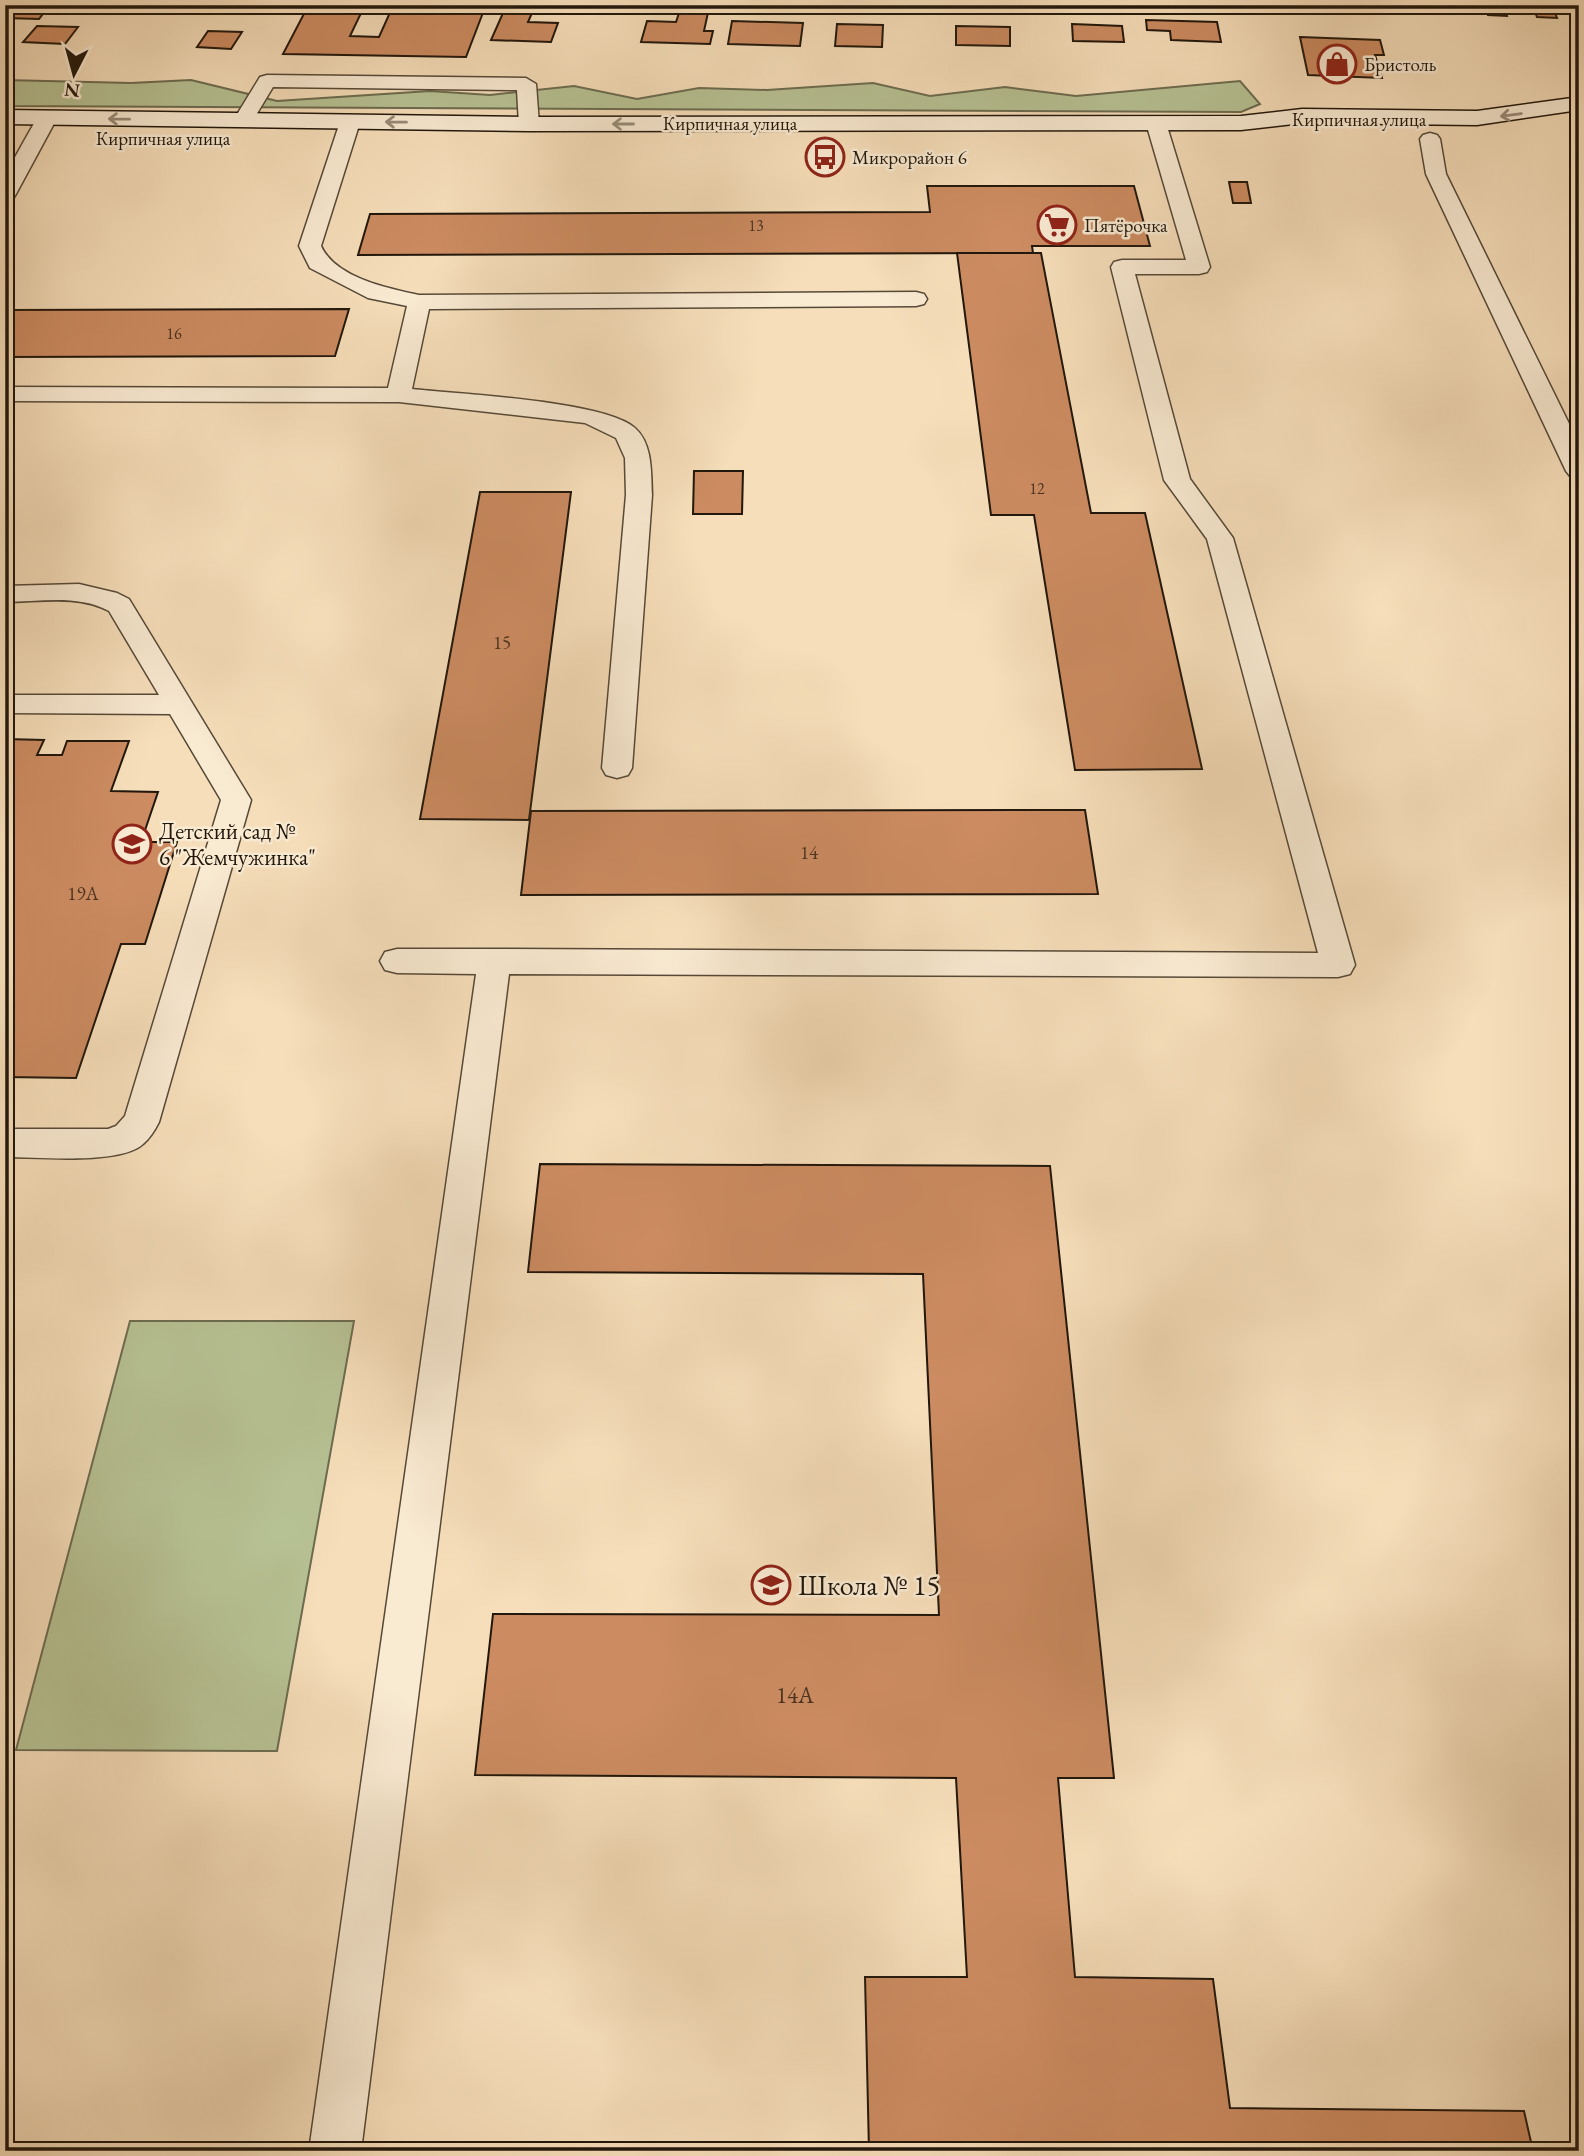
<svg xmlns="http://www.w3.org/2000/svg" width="1584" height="2156" viewBox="0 0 1584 2156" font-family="'EB Garamond',serif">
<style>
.green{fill:#b7c294;stroke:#6c6c50;stroke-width:2}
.building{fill:#cc8b61;stroke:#21170c;stroke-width:2}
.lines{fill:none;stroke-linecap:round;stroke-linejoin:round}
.lane-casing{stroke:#564938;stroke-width:3}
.secondary-casing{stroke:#21170c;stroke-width:3}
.lane{fill:#f9ead2;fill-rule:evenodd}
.secondary{fill:#f9ead2;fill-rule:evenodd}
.oneway{stroke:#988b79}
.labels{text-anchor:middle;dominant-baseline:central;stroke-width:5;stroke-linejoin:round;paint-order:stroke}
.far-number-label{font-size:16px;fill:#4c3421}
.far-poi-label{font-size:19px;fill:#21170c;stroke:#f9ead2;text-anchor:start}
.far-street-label{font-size:19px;fill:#21170c;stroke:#f9ead2}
.number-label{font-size:19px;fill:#4c3421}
.poi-label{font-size:23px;fill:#21170c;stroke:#f9ead2;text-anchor:start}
.near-number-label{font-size:23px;fill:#4c3421}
.near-poi-label{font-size:28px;fill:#21170c;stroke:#f9ead2;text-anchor:start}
</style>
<rect width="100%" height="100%" fill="#f6deba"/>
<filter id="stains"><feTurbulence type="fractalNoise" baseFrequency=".00286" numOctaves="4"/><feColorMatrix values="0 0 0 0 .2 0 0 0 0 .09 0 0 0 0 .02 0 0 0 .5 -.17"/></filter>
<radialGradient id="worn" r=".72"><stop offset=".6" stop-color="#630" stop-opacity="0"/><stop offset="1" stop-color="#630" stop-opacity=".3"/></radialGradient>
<g class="green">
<polygon points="5,80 131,83 191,80 277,101 430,91 490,95 574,86 637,99 699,88 767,90 873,83 930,96 1005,87 1076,96 1240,81 1260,104 1241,112 5,106"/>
<polygon points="130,1321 354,1321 277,1751 16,1750"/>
</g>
<g class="building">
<polygon points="111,5 160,5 154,13 106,12"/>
<polygon points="1450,5 1579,5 1579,14 1555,13 1557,18 1537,17 1535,12 1505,10 1507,16 1488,15 1488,10 1450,8"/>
<polygon points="681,7 709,8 704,31 713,31 710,44 641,42 647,21 676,22"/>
<polygon points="307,8 363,9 350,36 379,37 392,8 484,10 466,57 283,54"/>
<polygon points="11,9 46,10 39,19 5,18"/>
<polygon points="503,13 532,13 528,22 558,23 551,42 491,40"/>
<polygon points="1146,20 1217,22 1221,42 1171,40 1170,31 1147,30"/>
<polygon points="732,21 803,23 800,46 728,44"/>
<polygon points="837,24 883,25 882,47 835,46"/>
<polygon points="1072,24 1122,26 1124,42 1073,41"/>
<polygon points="37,26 78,27 65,44 23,42"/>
<polygon points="956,26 1010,27 1010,46 956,45"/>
<polygon points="208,31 242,32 231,49 197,47"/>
<polygon points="1300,37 1380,40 1384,55 1375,55 1382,78 1308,75"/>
<polygon points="1229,182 1247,182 1251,203 1233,203"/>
<polygon points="927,186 1134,186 1150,246 1032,246 1033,253 358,255 370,214 930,212"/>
<polygon points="957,253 1041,253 1091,513 1145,513 1202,769 1075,770 1034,515 991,515"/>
<polygon points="349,309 335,356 5,357 5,310"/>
<polygon points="694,471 743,471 742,514 693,514"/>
<polygon points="480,492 571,492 529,820 420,819"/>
<polygon points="5,739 44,740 37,755 62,755 67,741 129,741 111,791 158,792 141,842 177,842 145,944 121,944 76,1078 5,1077"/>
<polygon points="1085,810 1098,894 521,895 531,811"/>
<polygon points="540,1164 1050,1166 1114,1778 1058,1778 1075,1977 1213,1979 1230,2108 1524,2111 1533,2151 869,2151 865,1977 967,1977 956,1778 475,1775 493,1614 939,1615 923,1274 528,1272"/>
</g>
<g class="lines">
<defs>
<g id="lane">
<polygon points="267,75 526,78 536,84 539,124 536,128 522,128 519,124 517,90 273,87 250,125 236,125 233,121 260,77"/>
<polygon points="47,112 54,114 57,118 16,194 13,199 5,200 5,175 37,118 40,114"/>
<path d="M350,116L357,118L360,122L321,246C336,278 387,288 419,295L916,292L924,294L927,299L924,304L916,306L429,309L412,389C459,394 605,401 635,428C653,444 651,474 652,495L632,768L628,775L617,778L606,775L602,768L626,495L625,458L616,438L585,423L399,402L5,401V387L388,388L407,306L368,298L310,268L299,246L340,122L343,118Z"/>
<polygon points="1156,117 1163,119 1166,123 1210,267 1207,272 1199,274 1135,274 1190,479 1233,538 1355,965 1350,974 1338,977 509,974 361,2151 309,2151 476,974 397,973 385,970 380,961 385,952 397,949 494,949 1318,953 1207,539 1164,480 1111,267 1114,262 1122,260 1186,260 1146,123 1149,119"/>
<polygon points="1430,133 1437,135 1440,139 1446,174 1579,444 1579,479 1570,476 1566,471 1426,174 1420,139 1423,135"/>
<path d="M79,584L117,593L129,599L251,800L159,1122C155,1130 150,1138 143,1144C121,1165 37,1157 5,1157V1129H108L116,1126L125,1116L221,800L170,714L5,713V695H159L109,611C77,594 40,602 5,602V586Z"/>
</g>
<polygon id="secondary" points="1579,97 1579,110 1477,125 1302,123 1241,130 529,131 5,124 5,110 529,117 1241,116 1302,109 1477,111"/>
</defs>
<use href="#lane" class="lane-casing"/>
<use href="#secondary" class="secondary-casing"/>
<use href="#lane" class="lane"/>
<use href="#secondary" class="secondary"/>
</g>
<defs><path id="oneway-shaft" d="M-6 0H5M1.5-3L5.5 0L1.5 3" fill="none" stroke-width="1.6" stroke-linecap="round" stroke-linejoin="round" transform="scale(1.75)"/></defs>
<g class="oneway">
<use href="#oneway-shaft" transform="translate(1511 115) rotate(172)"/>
<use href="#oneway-shaft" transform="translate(119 119) rotate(-179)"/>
<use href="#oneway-shaft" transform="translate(396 122) rotate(-179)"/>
<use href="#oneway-shaft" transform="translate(623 124) rotate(180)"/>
</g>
<defs>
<symbol id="shop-ring" viewBox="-11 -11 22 22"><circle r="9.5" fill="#f9ead2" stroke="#8f2418" stroke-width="1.5"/><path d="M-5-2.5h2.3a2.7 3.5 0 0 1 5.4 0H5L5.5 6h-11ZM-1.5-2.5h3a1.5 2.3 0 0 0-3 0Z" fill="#8f2418"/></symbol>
<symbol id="bus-ring" viewBox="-11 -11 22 22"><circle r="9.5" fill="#f9ead2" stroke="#8f2418" stroke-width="1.5"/><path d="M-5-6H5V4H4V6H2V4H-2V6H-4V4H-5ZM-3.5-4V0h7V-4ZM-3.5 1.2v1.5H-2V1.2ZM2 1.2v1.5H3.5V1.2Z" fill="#8f2418"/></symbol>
<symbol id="supermarket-ring" viewBox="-11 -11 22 22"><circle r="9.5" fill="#f9ead2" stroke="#8f2418" stroke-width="1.5"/><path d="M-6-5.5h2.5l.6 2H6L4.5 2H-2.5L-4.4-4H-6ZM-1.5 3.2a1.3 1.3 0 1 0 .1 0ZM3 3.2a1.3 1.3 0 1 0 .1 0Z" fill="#8f2418"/></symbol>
<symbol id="school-ring" viewBox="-11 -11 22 22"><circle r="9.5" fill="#f9ead2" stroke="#8f2418" stroke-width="1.5"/><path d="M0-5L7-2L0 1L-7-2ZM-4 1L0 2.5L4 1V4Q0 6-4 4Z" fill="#8f2418"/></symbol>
</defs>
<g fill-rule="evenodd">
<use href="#shop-ring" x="1315" y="42" width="44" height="44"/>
<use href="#bus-ring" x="803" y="135" width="44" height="44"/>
<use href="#supermarket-ring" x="1035" y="203" width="44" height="44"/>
<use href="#school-ring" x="110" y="822" width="44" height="44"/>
<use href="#school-ring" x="749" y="1563" width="44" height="44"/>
</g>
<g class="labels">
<g class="far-number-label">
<text x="756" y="225">13</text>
<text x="174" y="333">16</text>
<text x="1037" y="488">12</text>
</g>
<g class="far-poi-label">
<text x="1364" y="64">Бристоль</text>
<text x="852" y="157">Микрорайон 6</text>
<text x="1084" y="225">Пятёрочка</text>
</g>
<g class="far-street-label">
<text x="1359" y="119">Кирпичная улица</text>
<text x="730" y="123">Кирпичная улица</text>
<text x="163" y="138">Кирпичная улица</text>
</g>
<g class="number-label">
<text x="502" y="642">15</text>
<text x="809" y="852">14</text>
<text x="83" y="893">19А</text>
</g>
<g class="poi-label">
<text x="159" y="831">Детский сад №<tspan x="159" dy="26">6 "Жемчужинка"</tspan></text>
</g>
<g class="near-number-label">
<text x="795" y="1695">14А</text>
</g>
<g class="near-poi-label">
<text x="798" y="1585">Школа № 15</text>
</g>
</g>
<rect width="1584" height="2156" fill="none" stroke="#f6deba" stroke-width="28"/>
<rect x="7" y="7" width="1570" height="2142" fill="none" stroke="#21170c" stroke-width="3.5"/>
<rect x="14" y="14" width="1556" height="2128" fill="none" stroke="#21170c" stroke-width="2"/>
<g transform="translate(74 74) rotate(186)" stroke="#f9ead2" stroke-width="5" paint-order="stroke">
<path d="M0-5L12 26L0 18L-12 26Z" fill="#21170c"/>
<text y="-10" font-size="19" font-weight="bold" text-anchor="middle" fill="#21170c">N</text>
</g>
<rect width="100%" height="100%" filter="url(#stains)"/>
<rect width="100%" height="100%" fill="url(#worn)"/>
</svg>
